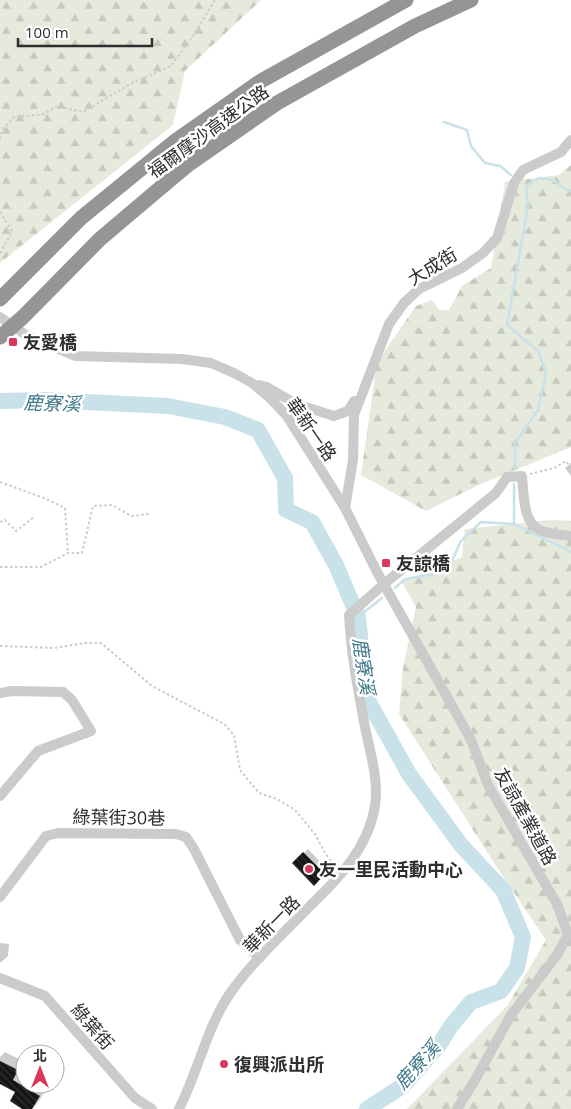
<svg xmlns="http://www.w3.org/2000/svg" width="571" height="1109" viewBox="0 0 571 1109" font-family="'Open Sans','Noto Sans TC',sans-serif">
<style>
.forest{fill:url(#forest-firs)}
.shadow{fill:#0003}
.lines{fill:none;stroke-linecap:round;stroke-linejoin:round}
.stream{stroke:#c9e1e9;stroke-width:2.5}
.river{stroke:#c9e1e9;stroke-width:16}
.building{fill:url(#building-back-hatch)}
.path{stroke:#cbcbcb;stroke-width:2;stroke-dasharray:2.5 2.5;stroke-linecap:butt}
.minor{stroke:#cbcbcb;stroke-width:10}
.highway{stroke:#959595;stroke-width:15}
.highway-bridge{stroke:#959595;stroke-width:15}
.poi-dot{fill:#dc385a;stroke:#fff;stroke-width:2}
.labels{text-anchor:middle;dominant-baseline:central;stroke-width:5;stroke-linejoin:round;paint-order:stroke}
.street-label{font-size:18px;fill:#2e2e2e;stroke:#fff}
.poi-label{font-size:18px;font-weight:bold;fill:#2e2e2e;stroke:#fff;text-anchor:start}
.water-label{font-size:19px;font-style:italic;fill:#40788b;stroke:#fff}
</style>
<defs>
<pattern id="forest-firs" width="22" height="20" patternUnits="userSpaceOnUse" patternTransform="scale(1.25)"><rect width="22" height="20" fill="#e6eadc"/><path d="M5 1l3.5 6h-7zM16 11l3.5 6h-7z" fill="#c6c9bd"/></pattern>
<pattern id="building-back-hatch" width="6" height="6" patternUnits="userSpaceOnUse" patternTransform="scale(1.25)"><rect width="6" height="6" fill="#151515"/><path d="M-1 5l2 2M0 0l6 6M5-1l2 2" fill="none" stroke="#2f2f2f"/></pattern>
</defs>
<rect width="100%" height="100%" fill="#fff"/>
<g class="forest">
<polygon points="0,0 261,0 185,71 173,125 0,263"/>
<polygon points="571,165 571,447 481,484 426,511 361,475 377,362 416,306 432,300 439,310 449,310 462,286 491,268 505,182 559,175"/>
<polygon points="552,520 571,521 571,1109 407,1109 507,1006 546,940 498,869 399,714 403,668 416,607 402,582 462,557 465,529"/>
</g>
<g class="shadow">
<polygon points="571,463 571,476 565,468"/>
<polygon points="308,849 328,870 314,884 294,863"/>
<polygon points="0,943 9,944 8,956 0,963"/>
<polygon points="5,1052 25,1062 20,1071 25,1074 25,1084 41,1084 47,1088 37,1104 32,1109 25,1109 17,1092 0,1083 0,1057"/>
</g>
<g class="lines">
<g class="stream">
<polyline points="444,122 467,130 471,146 485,163 500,166 511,175"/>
<polyline points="515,469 515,443 538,410 546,374 539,352 507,325 528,206 526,186 539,178 553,180 568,191 571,191"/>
<polyline points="514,524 571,552"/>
<polyline points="395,588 405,579 447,572 461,541 481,522 514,524 514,484"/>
<polyline points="358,617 382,598"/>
</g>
<polyline class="river" points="0,401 45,400 168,406 225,417 258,430 285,478 286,510 312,522 336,565 358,617 366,697 409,774 461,845 503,890 523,937 517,968 501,991 471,1002 451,1026 439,1045 404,1085 367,1109"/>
</g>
<g class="building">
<polygon points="303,852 325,874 314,886 292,863"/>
<polygon points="0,1061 18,1070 13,1080 40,1096 32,1109 22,1109 10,1101 15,1092 0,1084"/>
</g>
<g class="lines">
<g class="path">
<polyline points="0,139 2,130 14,117 44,114 57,106 83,112 132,83 171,66 195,33 215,0"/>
<polyline points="0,212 12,231 0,254"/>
<polyline points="530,474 554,468 566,461 571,468"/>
<polyline points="0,482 44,498 65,508 68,553"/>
<polyline points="0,522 5,520 16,531 34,517"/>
<polyline points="0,567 41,567 68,553 82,553 93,506 112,505 131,516 149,514"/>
<polyline points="0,646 54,648 85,643 101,643 152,686 224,724 234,735 240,770 259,793 277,799 295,810 315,834 324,851 335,867"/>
</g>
<g class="minor">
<polyline points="0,317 26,335 75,356 182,359 211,363 234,373 252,383 270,398 287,416 345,508 377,572 460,720 472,742 488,785 558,906 568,935 557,955 511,1015 475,1080 457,1109"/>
<polyline points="259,385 267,387 296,404 334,416 348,411 354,401"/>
<polyline points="345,508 353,460 354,415 389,324 404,303 419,289 462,268 483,253 497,238 514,183 523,170 561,152 571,140"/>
<polyline points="0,693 12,691 63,692 72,700 91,731 38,751 0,796"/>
<polyline points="0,897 46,836 58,833 176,834 186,837 194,849 240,940 260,958"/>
<polyline points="0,978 45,996 135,1098 152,1109"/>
<path d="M179,1109C198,1072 207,1026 231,992C253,961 282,935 308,908C338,879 368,849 375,806C379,780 370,752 365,727C358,690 351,653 349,615L384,584L496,493L507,477L522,476C524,492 522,522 540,530C548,534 561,535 571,536"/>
</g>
<g class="highway">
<polyline points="165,184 189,164 277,103 415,26 471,0"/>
<polyline points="0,299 81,218 174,142 261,81 406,0"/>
</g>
<polyline class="highway-bridge" points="0,337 23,317 100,239 165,184"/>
</g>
<g class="poi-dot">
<rect x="8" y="337" width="10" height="10" rx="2.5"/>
<rect x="381" y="558" width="10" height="10" rx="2.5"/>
<circle cx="309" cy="869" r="5"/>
<circle cx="224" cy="1064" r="5"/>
</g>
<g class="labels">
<g class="street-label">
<text transform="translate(208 131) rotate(-36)">福爾摩沙高速公路</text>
<text transform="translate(432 266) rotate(-31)">大成街</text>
<text transform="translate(312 429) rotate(55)">華新一路</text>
<text transform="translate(526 816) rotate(61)">友諒產業道路</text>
<text transform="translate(119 817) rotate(1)">綠葉街30巷</text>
<text transform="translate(271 924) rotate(-46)">華新一路</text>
<text transform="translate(93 1026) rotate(49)">綠葉街</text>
</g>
<g class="poi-label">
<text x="23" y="342">友愛橋</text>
<text x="396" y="563">友諒橋</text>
<text x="319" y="869">友一里民活動中心</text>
<text x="234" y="1064">復興派出所</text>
</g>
<g class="water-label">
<text transform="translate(52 403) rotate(2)">鹿寮溪</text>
<text transform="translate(364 666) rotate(82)">鹿寮溪</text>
<text transform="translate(417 1065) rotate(-48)">鹿寮溪</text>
</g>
</g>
<g transform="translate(40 1069)"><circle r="24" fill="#ffffff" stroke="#ababab"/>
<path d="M0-4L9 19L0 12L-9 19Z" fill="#dc385a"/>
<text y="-8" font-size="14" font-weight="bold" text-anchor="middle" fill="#2e2e2e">北</text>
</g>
<path d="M18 38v8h134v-8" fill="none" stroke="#2e2e2e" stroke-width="2.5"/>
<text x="25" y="38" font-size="15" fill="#2e2e2e" stroke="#ffffff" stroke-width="4" paint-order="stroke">100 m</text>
</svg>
